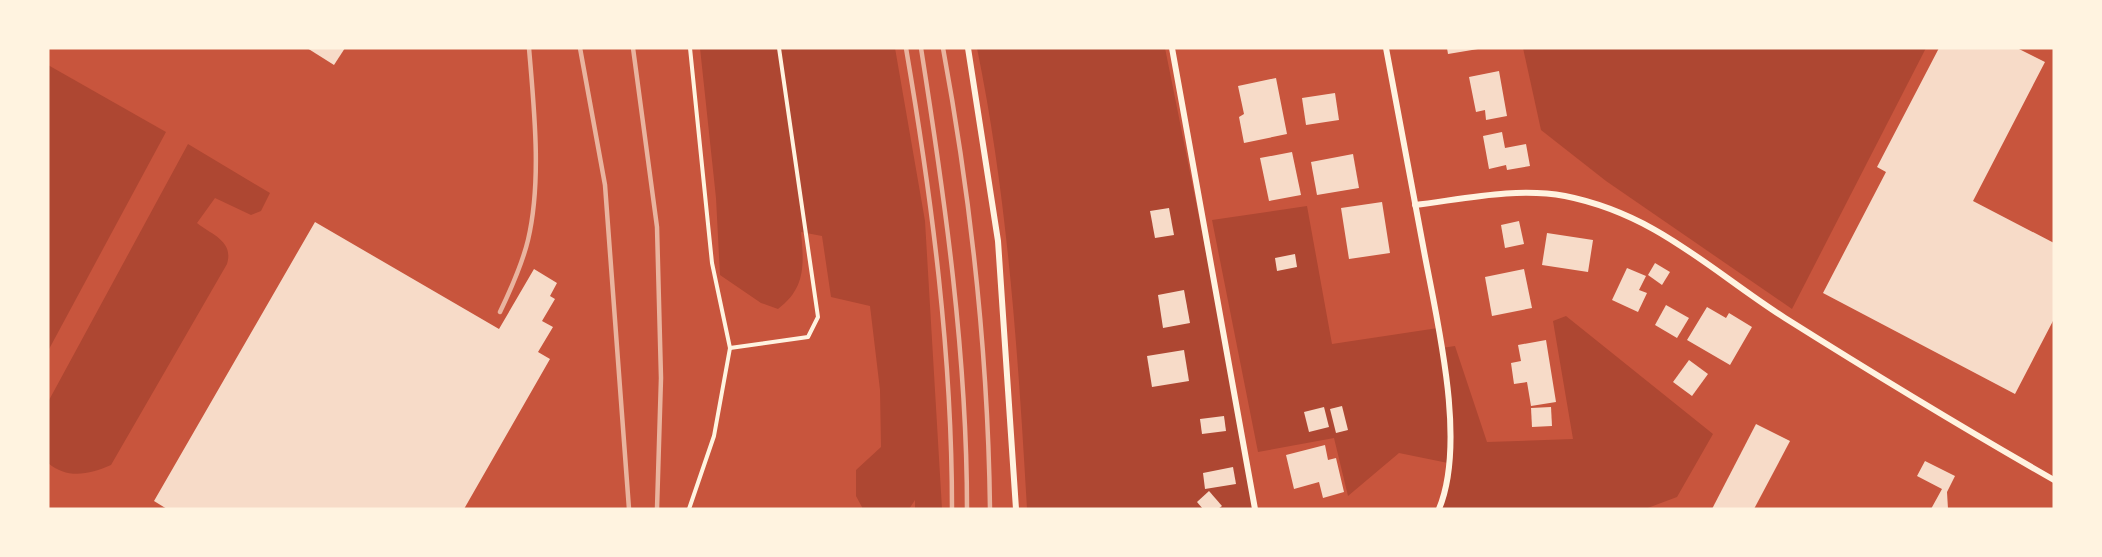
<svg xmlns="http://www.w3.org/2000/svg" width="2102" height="557" viewBox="0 0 2102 557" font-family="'Playfair Display',serif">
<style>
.green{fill:#ae4732}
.building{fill:#f7dbc8}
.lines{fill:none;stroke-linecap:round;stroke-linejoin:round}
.path{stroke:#fff3e0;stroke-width:4}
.minor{stroke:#fff3e0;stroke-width:6}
.rail{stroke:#e9b49f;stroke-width:4.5}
</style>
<rect width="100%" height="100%" fill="#c8553d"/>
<g class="green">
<path d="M700,48H895L925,221L942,509H915V500L909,509H863L856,496V470L881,447L880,390L870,306L831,297L822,236L801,232C804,264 806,288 778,309L761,303L720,275L716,198Z"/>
<path d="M977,48H1165L1250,471L1255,509H1027C1018,354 1008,200 977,48Z"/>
<polygon points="1523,48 1926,48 1792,309 1606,181 1541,130"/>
<polygon points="48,65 166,132 48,351"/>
<path d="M188,144L270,193L261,211L251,215L215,198L197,223C212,235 234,241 227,264L111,465C90,474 68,480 48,463V402Z"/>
<polygon points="1307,206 1332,344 1438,328 1442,348 1455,346 1487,442 1573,439 1553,321 1566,316 1713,434 1677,497 1645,509 1439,509 1448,463 1399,453 1348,496 1334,438 1258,452 1212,220"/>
</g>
<g class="building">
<polygon points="307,48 345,48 334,65"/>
<polygon points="1447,48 1478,48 1478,49 1448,54"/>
<polygon points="1939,48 2017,48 2045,62 1973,201 2054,243 2054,319 2015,394 1823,293 1886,172 1877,167"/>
<polygon points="1499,71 1507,116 1486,120 1485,110 1476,112 1469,77"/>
<polygon points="1276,78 1287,134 1244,143 1239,117 1244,114 1238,86"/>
<polygon points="1335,93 1339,120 1306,125 1302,98"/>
<polygon points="1502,132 1505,148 1526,144 1530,166 1507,170 1506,165 1489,169 1483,136"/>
<polygon points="1292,152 1301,195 1269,201 1260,158"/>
<polygon points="1353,154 1359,188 1317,195 1311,162"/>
<polygon points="1382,202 1390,253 1349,259 1341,208"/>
<polygon points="1169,208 1174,235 1155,238 1150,211"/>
<polygon points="1519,221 1524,244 1505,248 1501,225"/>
<polygon points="315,222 499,329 534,269 557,283 550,296 555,299 542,321 553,327 538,352 550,359 464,509 167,509 154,501"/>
<polygon points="1547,233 1593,240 1588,272 1542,265"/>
<polygon points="1295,254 1297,267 1277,271 1275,258"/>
<polygon points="1655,263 1670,272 1662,285 1648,275"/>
<polygon points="1627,268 1646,276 1639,290 1647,293 1638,312 1612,300"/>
<polygon points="1524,269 1532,308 1492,316 1485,277"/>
<polygon points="1184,290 1190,323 1163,328 1158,295"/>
<polygon points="1666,305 1689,318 1677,338 1655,325"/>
<polygon points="1707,307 1726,318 1729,313 1752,327 1730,365 1687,340"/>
<polygon points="1546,340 1556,402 1531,406 1527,382 1514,384 1511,363 1521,361 1518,345"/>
<polygon points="1184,350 1189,381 1152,387 1147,356"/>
<polygon points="1689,360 1708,374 1692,396 1673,382"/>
<polygon points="1342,406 1348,430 1336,433 1330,409"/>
<polygon points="1324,407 1329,427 1309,432 1304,412"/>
<polygon points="1551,407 1552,426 1532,427 1531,408"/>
<polygon points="1224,416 1226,431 1202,434 1200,419"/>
<polygon points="1756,424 1790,441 1754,509 1712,509"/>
<polygon points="1325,445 1328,460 1336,458 1344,492 1323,498 1319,482 1294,489 1286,455"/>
<polygon points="1925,461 1955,476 1947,492 1948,509 1931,509 1942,489 1917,476"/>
<polygon points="1233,467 1236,484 1205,489 1203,473"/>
<polygon points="1209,491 1222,506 1218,509 1203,509 1197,502"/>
</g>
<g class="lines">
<g class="path">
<polyline points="730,348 808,337 818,317 779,48"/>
<polyline points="689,509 714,436 730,348 712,263 690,48"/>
</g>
<g class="minor">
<polyline points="968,48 998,241 1016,509"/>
<polyline points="1172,48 1255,509"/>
<path d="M1386,48C1399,116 1411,183 1424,251C1437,321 1467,442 1439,509"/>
<path d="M1415,205C1464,199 1516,187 1565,196C1656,214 1710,270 1785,318C1874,374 1963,428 2054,480"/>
</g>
<g class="rail">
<polyline points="580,48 605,185 629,509"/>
<polyline points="633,48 657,227 661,378 657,509"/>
<path d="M906,48C932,200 952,354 952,509"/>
<path d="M921,48C945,200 967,355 967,509"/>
<path d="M943,48C971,200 988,355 990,509"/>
<path d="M500,312C511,289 522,265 528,240C542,181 534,108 529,48"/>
</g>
</g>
<rect width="2102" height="557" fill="none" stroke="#fff3e0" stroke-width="99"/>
</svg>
